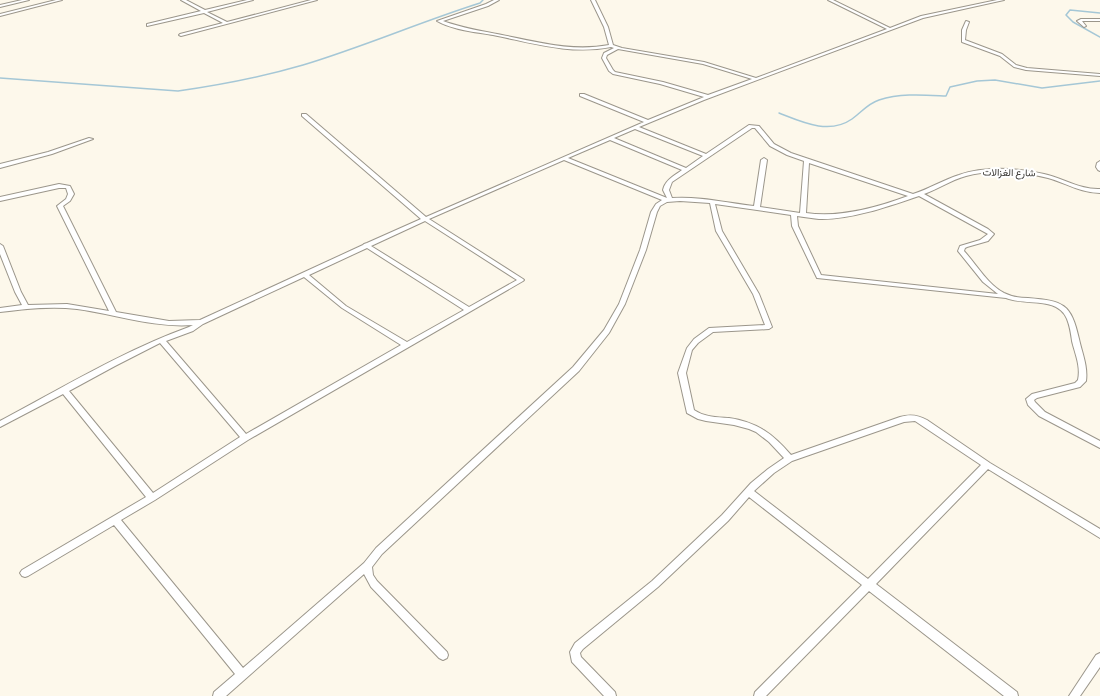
<svg xmlns="http://www.w3.org/2000/svg" width="1100" height="696" viewBox="0 0 1100 696" font-family="'Source Sans 3',Vazirmatn,sans-serif">
<style>
.lines{fill:none;stroke-linecap:round;stroke-linejoin:round}
.stream{stroke:#a5c7d6;stroke-width:1.5}
.minor-casing{stroke:#9b968b;stroke-width:2}
.minor{fill:#fff;fill-rule:evenodd}
.labels{text-anchor:middle;dominant-baseline:central;stroke-width:4;stroke-linejoin:round;paint-order:stroke}
.far-street-label{font-size:10px;fill:#35332f;stroke:#fff}
</style>
<rect width="100%" height="100%" fill="#fdf8eb"/>
<g class="lines">
<g class="stream">
<polyline points="1100,13 1070,10 1066,15 1073,22 1100,37"/>
<path d="M0,78L178,91C220,85 262,77 303,65C363,47 420,22 480,3L483,0"/>
<path d="M779,113C802,122 829,135 852,119C862,112 867,104 879,100C901,93 924,95 946,96L950,87L977,81L995,80L1042,88L1100,81"/>
</g>
<defs>
<g id="minor">
<polygon points="22,0 29,0 0,7 0,5"/>
<polygon points="56,0 62,0 0,16 0,14"/>
<polygon points="181,0 186,0 205,10 247,0 253,0 207,12 227,22 311,0 317,0 181,36 179,35 180,34 223,23 204,13 147,26 147,24 201,11"/>
<path d="M494,0H499L488,6L443,21C462,28 482,31 502,35C538,42 572,52 609,45L604,27L591,0H595L608,27L613,45L622,48L704,62L756,78L887,29L828,0H833L890,28L921,16L997,0H1004L923,18L704,100L639,127L706,154L749,125L759,126L774,144L791,153L913,194C929,189 943,180 959,175C985,166 1017,168 1044,174C1063,178 1080,190 1100,189V193C1081,193 1066,183 1048,178C1024,172 989,169 966,176C951,180 938,189 924,194L988,229L994,234L988,241L967,247L965,248L964,251C977,265 987,284 1004,293C1012,297 1020,298 1028,298C1063,301 1071,303 1079,339C1082,353 1088,366 1086,381L1080,387L1037,398L1034,400L1035,402L1045,412L1100,441V448L1039,416L1028,405L1026,399L1032,394L1075,383L1078,380C1081,366 1075,354 1072,341C1071,334 1070,326 1067,319C1058,296 1025,306 1006,298L817,278L792,226L791,215L715,204L722,231L759,294L772,327L769,329L713,332L698,343L692,350L686,373L694,410C704,417 716,417 729,418C757,422 773,434 791,455L900,417C910,414 918,415 927,420L990,463L1100,529V538L988,469L876,584L1017,692L1018,696H1004L869,591L766,696H754L755,692L862,585L749,497L728,521L658,587L583,649L580,653L581,657L615,692L616,696H604L572,662L570,652L575,643L652,581L722,515L751,483L768,469L784,458L769,442L756,432L749,429L734,425L706,421L698,419L687,413L678,373L687,348L694,339L709,328L765,325L753,294L716,231L710,203L680,201L667,202L660,206L657,212L646,250L625,304L609,333L579,371L382,554L372,567L373,575L377,581L447,652L448,655L447,658L443,660L439,658L371,587L364,574L226,696H213L214,692L235,674L114,525L28,576L25,577L22,576L20,573L22,570L146,497L63,394L0,427V421C62,388 123,351 189,327L193,325C153,328 115,314 77,309C51,306 25,309 0,312V308L22,305L15,292L0,254V244L3,246L21,292L28,305L67,304L109,311L57,206L66,199L68,194L66,188H59L0,201V197L59,184L70,186L74,194L70,201L63,206L116,312L169,321L200,320L363,245L364,244L367,243L421,219L302,116V114H306L426,217L644,122L580,96V94H584L648,120L704,97L660,84L613,74L609,71L602,58L604,53L614,48L611,47C570,55 533,43 493,35C476,32 452,30 437,21L486,4ZM618,49L703,64L752,79L708,95L663,82L615,72L613,70L606,58L607,55ZM752,128H755L770,146L787,155L804,161L800,213L760,207L767,160L764,158L761,160L754,206C728,203 699,196 672,198L669,190L672,182ZM635,129L703,156L686,168L614,138ZM610,140L682,170C674,176 665,180 663,190L667,198L568,158ZM564,160L662,200L656,204L651,212L640,250L619,304L604,330L573,367L376,548L364,563L243,668L121,520L155,500L248,440L523,281L524,280L523,279L429,219ZM809,163L908,196C876,208 840,218 806,213ZM919,196L988,234L980,240L960,246L958,251L983,282L998,294L821,275L798,226L797,216C804,217 811,218 819,219C850,220 890,206 919,196ZM425,221L517,280L469,307L371,246ZM367,248L464,310L407,342L346,306L309,275ZM304,277L342,308L401,345L246,434L166,341L193,331L203,324ZM160,343L240,437L153,493L69,391L115,366ZM915,421L981,465L868,579L754,491L774,473L792,461L904,422Z"/>
<polygon points="1081,19 1100,19 1100,21 1082,21 1086,26 1084,27 1077,21"/>
<polygon points="966,21 969,22 966,30 965,40 1002,54 1016,65 1027,68 1100,74 1100,76 1026,70 1014,67 1000,56 962,42 962,30"/>
<polygon points="89,138 93,139 52,154 0,168 0,164 48,152"/>
<polygon points="1100,161 1100,171 1098,170 1096,167 1097,163"/>
<polygon points="1100,653 1100,667 1080,696 1069,696 1096,655"/>
</g>
</defs>
<use href="#minor" class="minor-casing"/>
<use href="#minor" class="minor"/>
</g>
<g class="labels">
<g class="far-street-label">
<text transform="translate(1009 173) rotate(1)">شارع الغزالات</text>
</g>
</g>
</svg>
